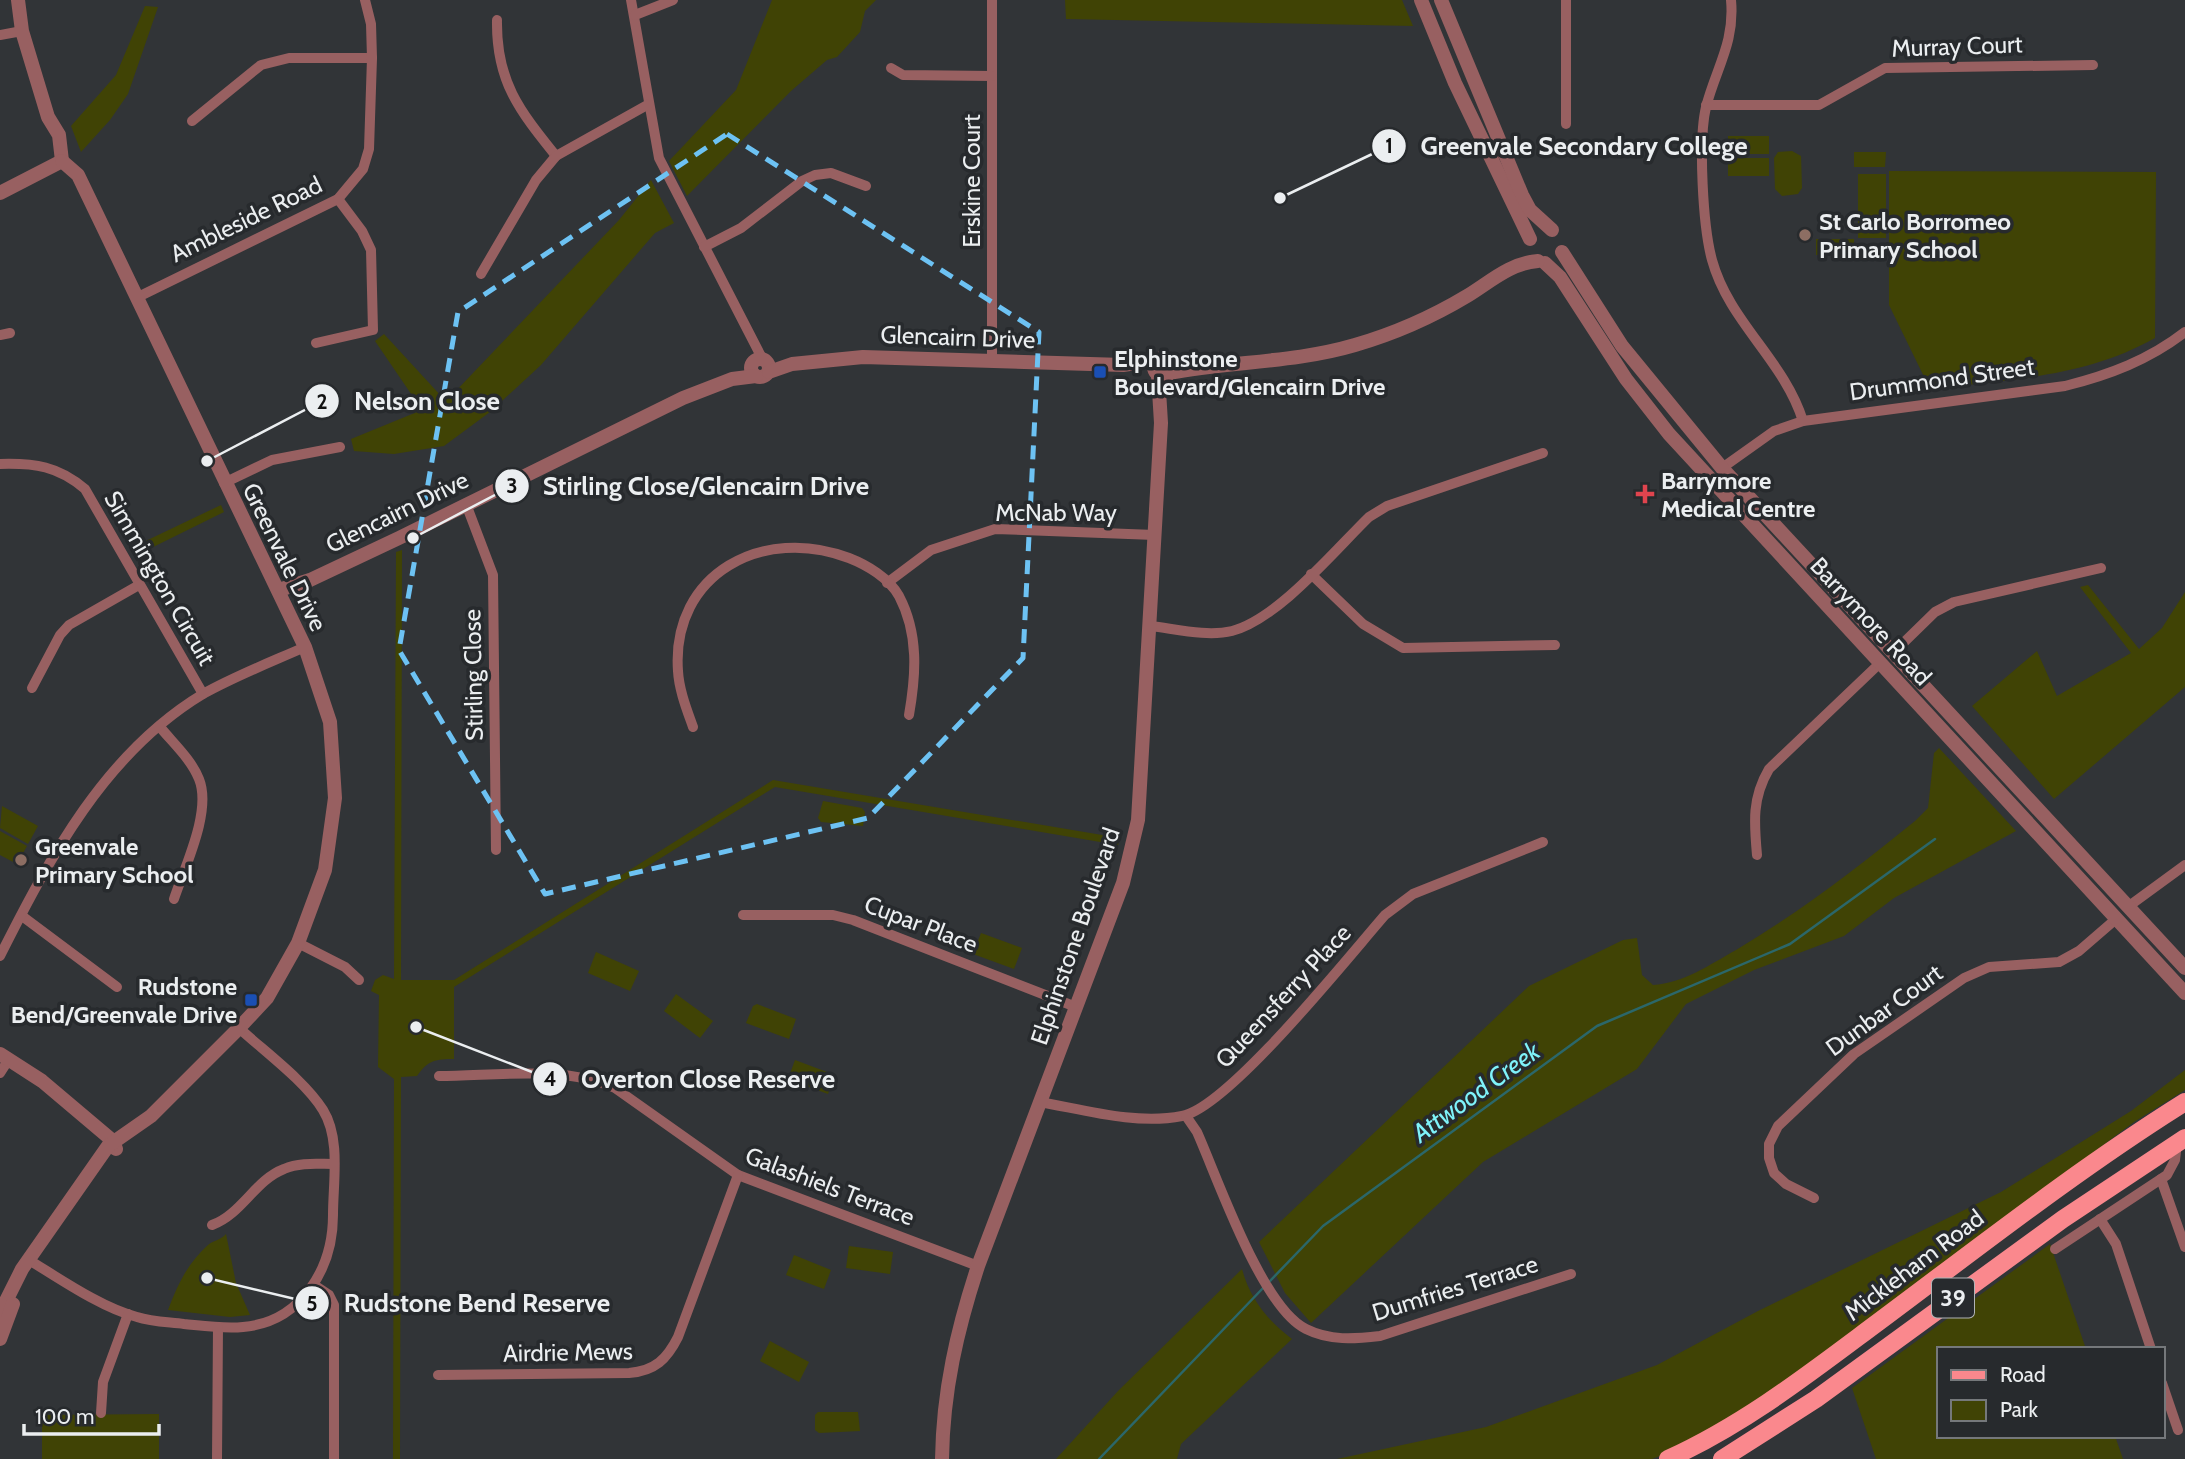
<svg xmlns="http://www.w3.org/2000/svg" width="2185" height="1459" viewBox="0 0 2185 1459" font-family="Cabin,sans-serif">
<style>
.green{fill:#404305}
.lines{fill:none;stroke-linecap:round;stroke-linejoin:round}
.stream{stroke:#2b676a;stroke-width:2.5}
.minor{stroke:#986061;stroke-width:10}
.tertiary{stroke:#986061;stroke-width:14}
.primary{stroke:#fa888d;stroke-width:18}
.marked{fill:none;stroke:#6dc2f3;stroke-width:5;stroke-dasharray:14 9;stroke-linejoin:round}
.education-dot{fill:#8d6e63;stroke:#272a2d;stroke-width:2.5}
.transit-dot{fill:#1a4fb4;stroke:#272a2d;stroke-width:2.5}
.health-dot{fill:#e0444e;stroke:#272a2d;stroke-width:2.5}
.labels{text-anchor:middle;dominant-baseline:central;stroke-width:7;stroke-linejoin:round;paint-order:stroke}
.shield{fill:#272a2d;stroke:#b0b3b6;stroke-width:2}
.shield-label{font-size:23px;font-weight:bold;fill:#ebeef0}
.street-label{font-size:24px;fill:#ebeef0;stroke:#272a2d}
.poi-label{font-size:24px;font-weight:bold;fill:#ebeef0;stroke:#272a2d;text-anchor:start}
.water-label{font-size:26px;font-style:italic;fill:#7ff3fa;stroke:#272a2d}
.leader{fill:none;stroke:#ebeef0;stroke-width:2.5}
.callout-dot{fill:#ebeef0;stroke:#272a2d;stroke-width:2.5}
.mark-label{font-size:21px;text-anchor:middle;font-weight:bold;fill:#111}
.callout-label{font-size:26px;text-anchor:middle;font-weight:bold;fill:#ebeef0;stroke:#272a2d;stroke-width:7;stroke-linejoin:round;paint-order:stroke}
</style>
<rect width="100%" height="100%" fill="#313437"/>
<g class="green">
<polygon points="772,0 876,0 865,11 860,32 837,57 827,60 791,91 687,196 669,161 736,90"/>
<polygon points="1065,0 1402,0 1413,26 1066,19"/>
<polygon points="145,6 158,7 128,94 110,120 81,152 71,126 116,75"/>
<rect x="1728" y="136" width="41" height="18"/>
<polygon points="1792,151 1801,156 1802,188 1798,194 1782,196 1775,189 1774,158 1778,152"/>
<polygon points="1854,152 1886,152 1885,167 1854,167"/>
<rect x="1728" y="158" width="41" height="18"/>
<path d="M1889,171L2156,172L2155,338C2084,378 2009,379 1930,389L1889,305Z"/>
<rect x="1858" y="174" width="28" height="64"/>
<polygon points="651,180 674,223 655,233 541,365 490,412 444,446 394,454 354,451 351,439 422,410 375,341 384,334 442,397 452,395 619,220"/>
<rect x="1816" y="239" width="38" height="16"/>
<polygon points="221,505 224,512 137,555 133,547"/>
<path d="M402,550L401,980H454L773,780L1120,838L1118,845L775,787L454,987V1059C436,1059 428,1060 417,1076L401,1077L400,1459H393L394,1079L378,1067L379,995L371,991L375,980L383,975L394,979L396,552Z"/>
<polygon points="2088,585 2139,649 2162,628 2185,592 2185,687 2054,799 1972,706 2037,651 2057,696 2131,653 2080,587"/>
<path d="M1939,748L2016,831L1894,898L1844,936L1754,970L1686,1004L1637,1069L1483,1162L1311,1323L1285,1293L1259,1242L1529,986L1623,940L1637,938L1642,975L1653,985C1684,983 1709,965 1736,950C1800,912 1857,868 1915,821L1928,808L1934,753Z"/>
<polygon points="823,801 862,808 865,812 863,826 821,822 818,818"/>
<polygon points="2,806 38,826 28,844 0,828"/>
<polygon points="0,831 27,846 17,864 0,855"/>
<polygon points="981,933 1022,948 1014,969 973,954"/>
<polygon points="596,952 639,971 630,991 588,973"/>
<polygon points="676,994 713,1021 700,1038 664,1011"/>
<polygon points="757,1004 796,1019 789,1039 746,1023 753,1006"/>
<polygon points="795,1060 835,1075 828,1094 788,1079"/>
<polygon points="2185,1070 2185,1090 2134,1122 1750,1409 1678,1449 1652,1459 1337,1459 1486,1427 1657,1365 1758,1311 2001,1192 2131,1111"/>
<path d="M226,1234L236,1283L250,1315L230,1317L168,1310C178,1284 187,1264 208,1245C214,1240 221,1240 226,1234Z"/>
<polygon points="2050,1244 2086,1349 1938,1349 1938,1436 2115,1436 2123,1459 1876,1459 1852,1388"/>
<polygon points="849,1246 893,1252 890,1274 846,1268"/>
<polygon points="794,1255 831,1270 824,1289 786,1275"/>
<path d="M1242,1269C1250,1299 1268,1321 1292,1339L1181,1444L1177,1459H1056L1118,1391Z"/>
<polygon points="770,1341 809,1362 799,1382 760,1361"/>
<polygon points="818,1412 858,1412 860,1431 819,1433 815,1430 815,1415"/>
<polygon points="159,1414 159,1459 42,1459 42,1415"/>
</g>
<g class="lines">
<g class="stream">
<polyline points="1269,1282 1323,1226 1597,1026 1790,944 1935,839"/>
<polyline points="1099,1459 1264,1287"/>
</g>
<g class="minor">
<polyline points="631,0 659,158 763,360"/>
<polyline points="992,0 992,361"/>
<path d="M1731,0C1735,43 1716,68 1706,107C1698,141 1703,227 1712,260C1729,322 1784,360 1803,421"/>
<polyline points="635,15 673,0"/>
<path d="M497,20C496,81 519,110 556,156"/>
<polyline points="0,35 22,31"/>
<polyline points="891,68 903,75 992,76"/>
<polyline points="1706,105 1819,105 1885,68 2093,65"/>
<polyline points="192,121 261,65 289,58 372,58"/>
<polyline points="1566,124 1566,0"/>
<polyline points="704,247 741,228 802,181 815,175 831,173 866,186"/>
<polyline points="481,274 536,180 556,156 649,104"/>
<polyline points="136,298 338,199 363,169 369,149 372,58 371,24 365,0"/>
<polyline points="0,335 10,333"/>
<polyline points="316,343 373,330 371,250 362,231 338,199"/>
<path d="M0,464C35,463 58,466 85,489L203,694"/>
<path d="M1722,468L1774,431L1803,421L2065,386C2109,375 2149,360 2185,332"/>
<polyline points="224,483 272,460 340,447"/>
<polyline points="466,504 493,575 496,850"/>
<polyline points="1311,574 1363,624 1403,648 1555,645"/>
<polyline points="887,583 931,550 995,529 1155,535"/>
<path d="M1151,626C1176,629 1207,637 1232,631C1278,619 1334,551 1369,517L1387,506L1543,453"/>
<polyline points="1894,652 1935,612 1954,602 2101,568"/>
<polyline points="32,688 60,635 69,625 139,585"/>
<path d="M160,727C173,743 191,759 199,779C212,811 185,866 174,899"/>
<path d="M693,727C687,710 679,690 678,671C671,573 764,525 849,558C867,565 889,578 899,596C919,634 916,675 909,715"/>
<path d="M1757,855C1754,822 1752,798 1769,769L1879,664"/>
<polyline points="2129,906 2185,865"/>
<polyline points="743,915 833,915 853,920 1076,1007"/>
<polyline points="22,916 117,987"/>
<polyline points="298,943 345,967 359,980"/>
<path d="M0,956C50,857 105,753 203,694C235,676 271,662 305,647"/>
<polyline points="0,1073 9,1059"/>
<path d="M439,1076C494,1076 565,1065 615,1088L738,1175L978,1266"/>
<path d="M1040,1102C1085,1110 1136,1125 1182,1116C1228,1108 1349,956 1385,915L1413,894L1543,842"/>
<path d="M1186,1116L1197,1132C1218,1179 1262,1308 1306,1329C1330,1341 1354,1339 1380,1336L1571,1274"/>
<polyline points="2161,1179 2185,1247"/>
<polyline points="1814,1198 1786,1184 1774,1173 1769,1158 1769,1144 1778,1126 1854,1054 1964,978 1989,967 2059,962 2079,951 2116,919"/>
<polyline points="2100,1219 2116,1244 2151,1349"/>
<path d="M212,1225C242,1214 255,1180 284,1169C300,1162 317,1164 333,1164"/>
<polyline points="2055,1249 2167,1175 2175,1160 2177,1143"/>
<path d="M29,1260C60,1279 102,1308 137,1317C152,1322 169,1322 184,1324C204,1326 224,1329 243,1327C301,1322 333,1269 333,1215C333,1182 341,1139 323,1110C305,1081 265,1052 239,1028"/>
<polyline points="314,1285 329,1295 334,1305 334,1459"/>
<path d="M438,1375L629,1373C655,1371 667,1359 678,1337L738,1175"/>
<polyline points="2162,1383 2178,1430"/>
<polyline points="101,1413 103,1382 128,1314"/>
<polyline points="217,1459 218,1327"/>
</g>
<g class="tertiary">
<polyline points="18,0 22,31 48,117 59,135 62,161"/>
<polyline points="1421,0 1455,83 1530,239"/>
<polyline points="1441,0 1522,195 1530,210 1552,230"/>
<polyline points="0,193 62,161"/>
<polyline points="1562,252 1622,346 1722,468 2185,968"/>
<polyline points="1545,263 1560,277 1626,379 1669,434 2185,993"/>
<circle cx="1163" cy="367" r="9"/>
<circle cx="760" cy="368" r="9"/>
<polyline points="769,372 792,364 863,357 1123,365 1156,360"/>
<path d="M1169,373C1231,361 1294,363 1355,345C1393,334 1432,317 1467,296C1490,282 1510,263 1538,261"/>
<polyline points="279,590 310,580 399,538 683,398 732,379 756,376"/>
<polyline points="0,1054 42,1081 113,1141 116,1149"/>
<polyline points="0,1313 22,1269 108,1146 151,1116 239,1028 267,998 298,943 325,870 335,798 330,722 305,647 78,175 62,161"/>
<polyline points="0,1339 13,1304"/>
<path d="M942,1459C943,1391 957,1330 978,1266L1123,883L1138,820L1161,423L1158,374"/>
</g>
<g class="primary">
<path d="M1668,1459C1745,1424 1810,1373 1877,1323C1979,1247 2078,1169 2185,1102"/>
<polyline points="1722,1459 1816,1399 2063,1219 2185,1138"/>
</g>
</g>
<path class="marked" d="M727,134L1039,332L1023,658L868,818L545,894L399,650L458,312Z"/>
<g class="education-dot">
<circle cx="1805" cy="235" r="7"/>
<circle cx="21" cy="860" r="7"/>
</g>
<g class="transit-dot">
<rect x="1093" y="365" width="14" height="14" rx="3.5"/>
<rect x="244" y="993" width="14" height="14" rx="3.5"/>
</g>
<path class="health-dot" d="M1641.5 483.5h7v7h7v7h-7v7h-7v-7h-7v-7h7z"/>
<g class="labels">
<rect class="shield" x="1932" y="1278.5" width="42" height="39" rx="5"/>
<g class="shield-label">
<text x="1953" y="1298">39</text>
</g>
<g class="street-label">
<text transform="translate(1957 46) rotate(-2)">Murray Court</text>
<text transform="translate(971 181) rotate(-90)">Erskine Court</text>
<text transform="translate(246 219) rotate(-26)">Ambleside Road</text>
<text transform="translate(958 337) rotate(2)">Glencairn Drive</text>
<text transform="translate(1942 379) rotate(-8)">Drummond Street</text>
<text transform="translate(397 512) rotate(-26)">Glencairn Drive</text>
<text x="1056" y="512">McNab Way</text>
<text transform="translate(285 557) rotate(64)">Greenvale Drive</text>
<text transform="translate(160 578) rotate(60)">Simmington Circuit</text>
<text transform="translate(1871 621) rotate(47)">Barrymore Road</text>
<text transform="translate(473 675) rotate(-91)">Stirling Close</text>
<text transform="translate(921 924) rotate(21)">Cupar Place</text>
<text transform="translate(1075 936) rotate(-71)">Elphinstone Boulevard</text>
<text transform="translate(1283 996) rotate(-47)">Queensferry Place</text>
<text transform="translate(1884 1010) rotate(-36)">Dunbar Court</text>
<text transform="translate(830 1186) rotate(21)">Galashiels Terrace</text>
<text transform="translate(1914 1265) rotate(-37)">Mickleham Road</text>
<text transform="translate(1455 1288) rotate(-17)">Dumfries Terrace</text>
<text transform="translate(568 1352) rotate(-1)">Airdrie Mews</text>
</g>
<g class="poi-label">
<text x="1819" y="221">St Carlo Borromeo<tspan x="1819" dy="28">Primary School</tspan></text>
<text x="1114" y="358">Elphinstone<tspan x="1114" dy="28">Boulevard/Glencairn Drive</tspan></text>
<text x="1661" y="480">Barrymore<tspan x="1661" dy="28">Medical Centre</tspan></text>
<text x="35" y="846">Greenvale<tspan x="35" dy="28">Primary School</tspan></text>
<text x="237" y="986" text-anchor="end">Rudstone<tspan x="237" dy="28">Bend/Greenvale Drive</tspan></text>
</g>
<g class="water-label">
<text transform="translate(1476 1092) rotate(-36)">Attwood Creek</text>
</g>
</g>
<path class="leader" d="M1280 198L1389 146M207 461L322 401M413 538L512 486M416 1027L550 1079M207 1278L312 1303"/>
<g class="callout-dot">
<circle cx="1280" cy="198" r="7"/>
<circle cx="207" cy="461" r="7"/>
<circle cx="413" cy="538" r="7"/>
<circle cx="416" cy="1027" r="7"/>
<circle cx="207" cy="1278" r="7"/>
<circle cx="1389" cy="146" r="18"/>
<circle cx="322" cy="401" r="18"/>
<circle cx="512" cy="486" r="18"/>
<circle cx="550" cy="1079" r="18"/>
<circle cx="312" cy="1303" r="18"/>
</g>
<g class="mark-label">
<text x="1389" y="153">1</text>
<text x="322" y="409">2</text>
<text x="512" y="493">3</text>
<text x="550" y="1086">4</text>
<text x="312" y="1311">5</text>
</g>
<g class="callout-label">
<text x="1584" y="155">Greenvale Secondary College</text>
<text x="427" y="410">Nelson Close</text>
<text x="706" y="495">Stirling Close/Glencairn Drive</text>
<text x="708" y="1088">Overton Close Reserve</text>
<text x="477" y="1312">Rudstone Bend Reserve</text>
</g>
<rect x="1937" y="1347" width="228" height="91" fill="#272a2d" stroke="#75787b" stroke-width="2"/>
<rect x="1951" y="1370" width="35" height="10" fill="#fa888d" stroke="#75787b" stroke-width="2"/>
<text x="2000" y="1382" font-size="21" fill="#ebeef0">Road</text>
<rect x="1951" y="1400" width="35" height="21" fill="#404305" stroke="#75787b" stroke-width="2"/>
<text x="2000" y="1417" font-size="21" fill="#ebeef0">Park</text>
<path d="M24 1424v10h135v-10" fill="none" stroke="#ebeef0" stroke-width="3.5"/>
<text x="35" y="1424" font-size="21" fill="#ebeef0" stroke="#272a2d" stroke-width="5" paint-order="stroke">100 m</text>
</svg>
